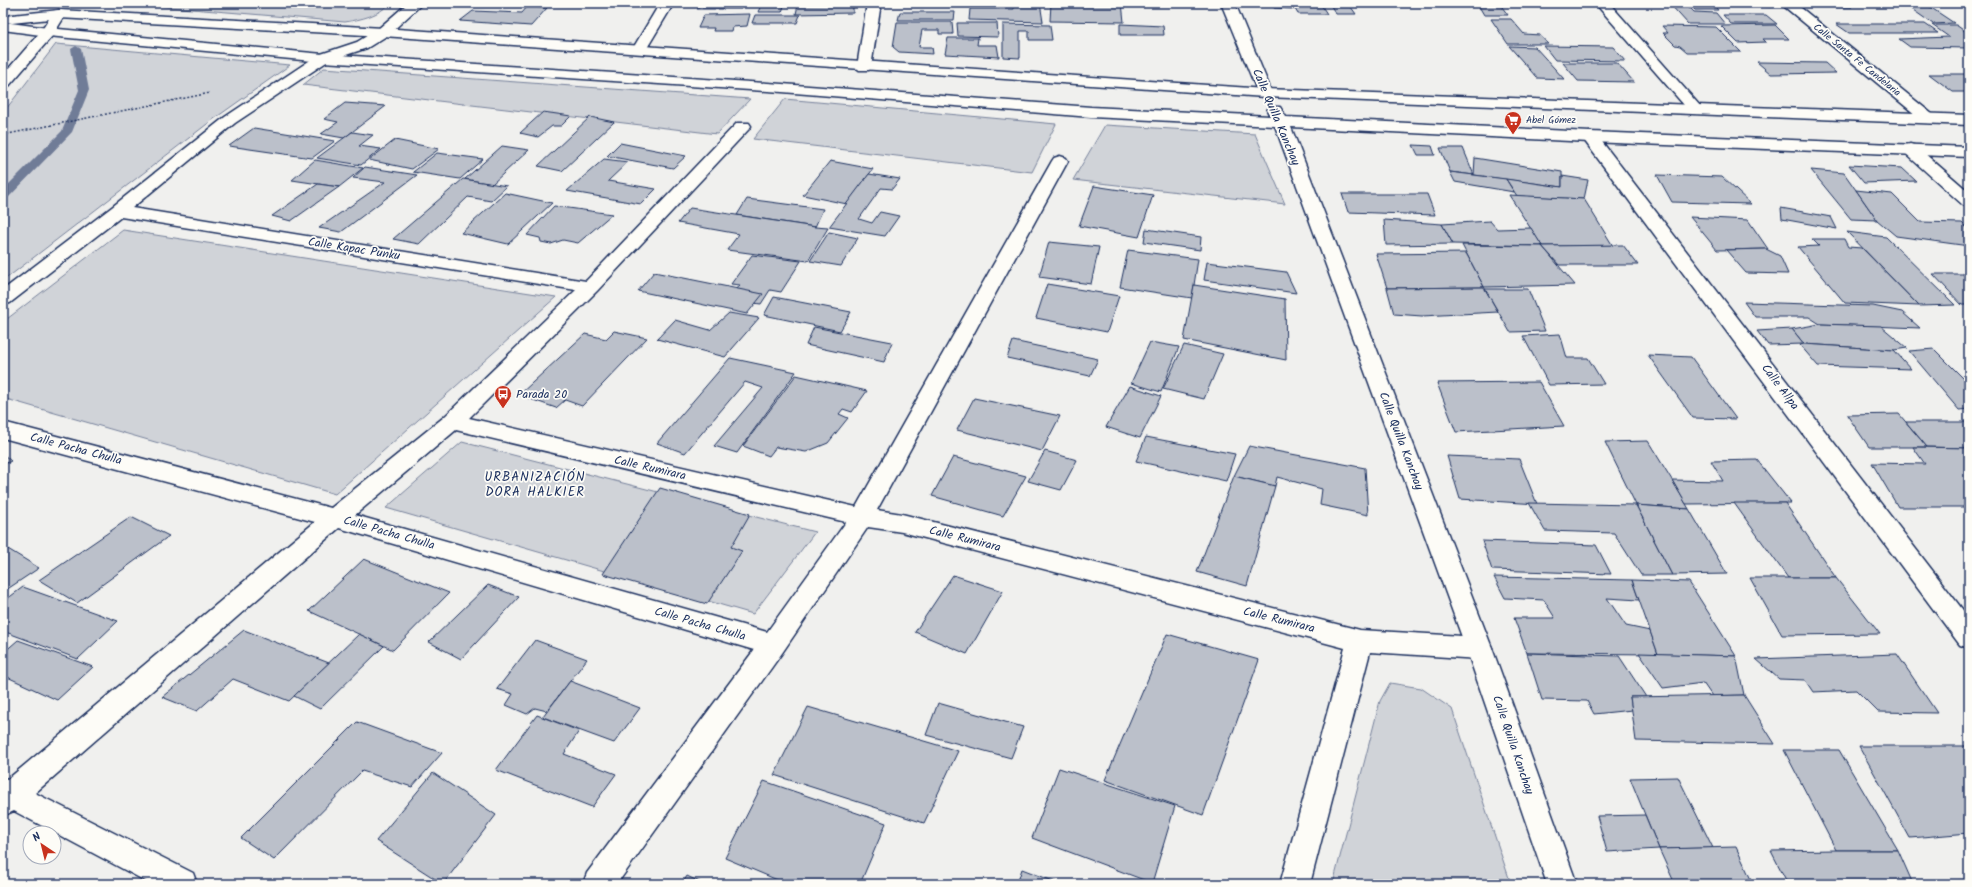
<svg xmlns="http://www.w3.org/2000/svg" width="1972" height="887" viewBox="0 0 1972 887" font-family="Kalam,sans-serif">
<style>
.green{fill:#d0d3d8;stroke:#76819b}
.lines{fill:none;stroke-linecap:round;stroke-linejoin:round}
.stream{fill:#6f7b97;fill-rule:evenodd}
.building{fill:#bbc0ca;stroke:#1b2f5e}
.street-casing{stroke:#1b2f5e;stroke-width:3}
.secondary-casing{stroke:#1b2f5e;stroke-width:3}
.path{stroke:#1b2f5e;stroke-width:1.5;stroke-dasharray:2 2;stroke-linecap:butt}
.street{fill:#fdfcf7;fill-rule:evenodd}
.secondary{fill:#fdfcf7;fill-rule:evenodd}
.labels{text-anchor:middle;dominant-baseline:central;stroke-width:3.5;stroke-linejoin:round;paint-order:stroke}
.far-street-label{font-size:10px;fill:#1b2f5e;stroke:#fdfcf7}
.far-poi-label{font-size:10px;fill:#1b2f5e;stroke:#fdfcf7;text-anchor:start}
.street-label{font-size:12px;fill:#1b2f5e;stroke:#fdfcf7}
.poi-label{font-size:12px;fill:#1b2f5e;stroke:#fdfcf7;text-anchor:start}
.neighbourhood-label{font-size:13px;letter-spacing:1px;fill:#1b2f5e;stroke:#fdfcf7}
</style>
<rect width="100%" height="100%" fill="#f0f0ee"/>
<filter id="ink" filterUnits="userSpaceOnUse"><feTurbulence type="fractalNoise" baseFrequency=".025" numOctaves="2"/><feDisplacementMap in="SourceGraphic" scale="8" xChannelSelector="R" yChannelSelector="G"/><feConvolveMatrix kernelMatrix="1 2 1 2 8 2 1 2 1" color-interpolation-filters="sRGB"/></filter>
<g filter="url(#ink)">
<g class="green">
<path d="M121,3H391C377,16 363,19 345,22Z"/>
<polygon points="56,44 290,65 211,121 3,281 3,113"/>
<polygon points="324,68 750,99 717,134 303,85"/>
<polygon points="785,99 1056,124 1032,172 753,139"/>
<polygon points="1105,125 1255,134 1285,204 1073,180"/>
<polygon points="123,230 556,297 335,494 3,398 3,322"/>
<polygon points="462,442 815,532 753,614 386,508"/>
<polygon points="1390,683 1421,688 1452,709 1511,884 1333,884 1380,701"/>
</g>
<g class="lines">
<polygon class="stream" points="76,46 81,49 89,90 72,132 7,199 3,200 3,190 62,131 79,90 71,49"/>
</g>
<g class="building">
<polygon points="530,3 552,3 550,6 528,5"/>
<polygon points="695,3 744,3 741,9 697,9 700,6 693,6"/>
<polygon points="762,3 785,3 782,12 758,12"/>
<polygon points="1014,3 1040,3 1043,22 969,20 970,9 1014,9"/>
<polygon points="1051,3 1122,3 1124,22 1050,21"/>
<polygon points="1273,3 1320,3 1327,14 1298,14 1295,9 1274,8"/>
<polygon points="1329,3 1348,3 1356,14 1336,14"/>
<polygon points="1477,3 1499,3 1508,15 1484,15"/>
<polygon points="1669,3 1685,3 1694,12 1716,13 1725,24 1688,24"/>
<polygon points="1688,3 1712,3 1718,10 1695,10"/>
<polygon points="1741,3 1766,3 1772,7 1742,5"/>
<polygon points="1810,3 1848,3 1852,7 1815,7"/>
<polygon points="1903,3 1924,3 1954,23 1933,24"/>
<polygon points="853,4 853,13 796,14 798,5"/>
<polygon points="527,7 547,8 531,26 460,21 473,11 522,13"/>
<polygon points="900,12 955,12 954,20 898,20"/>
<polygon points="750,14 747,26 732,27 731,31 713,31 714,28 698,28 704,15"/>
<polygon points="755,15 800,15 797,23 752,23"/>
<polygon points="1723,15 1766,15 1777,24 1731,24"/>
<polygon points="1491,19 1511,19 1524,34 1540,35 1548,44 1508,44"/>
<polygon points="897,22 952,22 953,34 939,34 939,30 922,30 919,47 932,47 933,54 899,52 893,47"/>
<polygon points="957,23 997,23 998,37 958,36"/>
<polygon points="1003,24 1050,25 1052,40 1029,40 1029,31 1020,31 1020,58 1003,57"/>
<polygon points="1120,24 1163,26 1164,35 1120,35"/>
<polygon points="1836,24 1925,24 1938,33 1849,33"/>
<polygon points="1775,25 1789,39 1763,39 1766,42 1738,43 1721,26"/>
<polygon points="1932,25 1956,25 1969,34 1969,48 1910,47 1899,39 1949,37"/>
<polygon points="1662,26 1716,27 1741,52 1687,52 1680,46 1675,45 1663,33 1668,33"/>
<polygon points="948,38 978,38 977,45 997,45 999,57 945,54"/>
<polygon points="1509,46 1535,47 1564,79 1537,78"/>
<polygon points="1544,46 1613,47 1625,61 1555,60"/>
<polygon points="1757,62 1825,63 1836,73 1771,74"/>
<polygon points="1563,63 1617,63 1634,82 1578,81"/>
<polygon points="1929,74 1969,74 1969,92 1953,92"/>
<polygon points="345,103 386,106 344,138 321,134 338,122 324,119"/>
<polygon points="543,112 571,116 561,126 552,126 538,137 520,133"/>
<polygon points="590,117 614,122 562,171 538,166"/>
<polygon points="254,128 335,141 312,158 229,146"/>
<polygon points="352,132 373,135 359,146 381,149 361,165 317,158"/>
<polygon points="395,140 439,149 412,169 369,160"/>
<polygon points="620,143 686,156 673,168 607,156"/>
<polygon points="1413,145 1432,146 1435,155 1418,155"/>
<polygon points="502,146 529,150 492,184 465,179"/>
<polygon points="1440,148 1463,148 1474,175 1450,172"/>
<polygon points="437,153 483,159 460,179 413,172"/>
<polygon points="1475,158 1562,172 1562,187 1474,175"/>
<polygon points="604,159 628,162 608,181 656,189 641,204 567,191"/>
<polygon points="315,160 363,168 339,187 292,180"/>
<polygon points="830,161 873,169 847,204 803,195"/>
<polygon points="1849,165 1902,168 1916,181 1864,183"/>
<polygon points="365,167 417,175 341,232 319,228 385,182 353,178"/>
<polygon points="1811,170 1844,173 1877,220 1851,219"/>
<polygon points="1450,172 1506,179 1514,192 1455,182"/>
<polygon points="869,174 900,179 892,189 881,188 859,219 872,223 880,212 899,216 885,236 829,227"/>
<polygon points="1657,175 1722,177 1751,204 1672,202"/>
<polygon points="1562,176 1588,180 1584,199 1517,196 1506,179 1562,187"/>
<polygon points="463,179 507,186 491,201 468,197 419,244 393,239"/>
<polygon points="318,184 339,187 291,221 272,216"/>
<polygon points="1094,186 1153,195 1139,237 1079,226"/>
<polygon points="1856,190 1892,194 1920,222 1962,223 1969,230 1969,246 1896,236 1877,220"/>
<polygon points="505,193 552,203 508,244 461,233"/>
<polygon points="1342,194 1427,194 1435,215 1348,212"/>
<polygon points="1509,195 1584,199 1613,246 1542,246"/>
<polygon points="747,199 823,209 815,227 737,215"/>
<polygon points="554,206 612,214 578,243 563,240 551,244 541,242 540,238 527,235"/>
<polygon points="690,208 815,227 828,228 808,261 727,250 739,234 678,223"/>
<polygon points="1781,208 1831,217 1837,229 1782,219"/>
<polygon points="1690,217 1748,220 1768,249 1717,250"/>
<polygon points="1384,220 1442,224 1453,244 1386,245"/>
<polygon points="1490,221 1497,229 1531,228 1542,246 1453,244 1442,224"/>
<polygon points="1146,229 1201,237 1200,250 1144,242"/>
<polygon points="829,232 858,238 841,266 810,261"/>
<polygon points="1847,232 1886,237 1955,305 1919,306"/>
<polygon points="1812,239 1844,239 1848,247 1862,248 1919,306 1845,303 1798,247 1819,246"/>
<polygon points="1049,242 1099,247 1091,284 1039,277"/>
<polygon points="1462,245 1542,246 1575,285 1484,287"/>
<polygon points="1623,245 1638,265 1559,265 1542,246"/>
<polygon points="1766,249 1780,256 1788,274 1746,273 1726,250"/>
<polygon points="1128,250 1198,259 1192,298 1120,287"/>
<polygon points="1466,253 1484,287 1387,288 1376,254"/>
<polygon points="752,255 801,261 781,292 770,290 761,304 729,300 740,285 731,284"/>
<polygon points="1207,262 1286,272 1296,293 1204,280"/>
<polygon points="654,272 763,294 747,314 638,291"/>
<polygon points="1933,274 1969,274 1969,305 1962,305"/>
<polygon points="1047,284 1119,296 1107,332 1036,318"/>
<polygon points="1194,285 1285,299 1286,360 1184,340"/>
<polygon points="1484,287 1498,312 1422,316 1394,314 1387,288"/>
<polygon points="1485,289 1528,289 1545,331 1510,332"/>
<polygon points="774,297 851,312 840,331 764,315"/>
<polygon points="1744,302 1873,306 1902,312 1920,328 1820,324 1809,317 1755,317"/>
<polygon points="729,313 759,318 725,357 657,339 675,320 710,330"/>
<polygon points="1820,324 1881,326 1907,348 1894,350 1804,344 1792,329"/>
<polygon points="814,327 892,342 884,362 806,345"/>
<polygon points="1792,329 1804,344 1768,345 1757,331"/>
<polygon points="614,331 647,338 582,406 565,400 556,408 519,395 585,334 606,339"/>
<polygon points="1560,334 1567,358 1588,358 1604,384 1549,385 1523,336"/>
<polygon points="1013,341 1098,359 1090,376 1007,358"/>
<polygon points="1150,342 1179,347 1161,392 1131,383"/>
<polygon points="1804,344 1894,350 1911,369 1818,366 1800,345"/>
<polygon points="1184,345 1223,354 1204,399 1163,389"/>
<polygon points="1934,349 1969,384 1969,409 1959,410 1909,351"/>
<polygon points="1648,355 1691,357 1736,419 1693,418"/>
<polygon points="730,358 796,372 737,453 714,446 763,388 745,382 685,453 657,443"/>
<polygon points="796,375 867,391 852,412 843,409 839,414 848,418 828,443 806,452 776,447 769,456 743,446"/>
<polygon points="1539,382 1564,426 1456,432 1437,383"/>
<polygon points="1130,386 1161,396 1140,438 1106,427"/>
<polygon points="974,398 1060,416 1042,451 957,430"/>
<polygon points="1899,414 1927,447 1869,447 1847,415"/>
<polygon points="1906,422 1969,422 1969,448 1927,447"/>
<polygon points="1146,437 1235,454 1226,481 1136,461"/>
<polygon points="1648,441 1672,480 1689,509 1636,505 1605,442"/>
<polygon points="1249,446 1365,468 1368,515 1320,505 1322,489 1277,477 1275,486 1234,476"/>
<polygon points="1913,447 1969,448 1969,507 1898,507 1872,463 1925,464"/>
<polygon points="1045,451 1077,460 1061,490 1028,481"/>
<polygon points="3,454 11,461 3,465"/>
<polygon points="1447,456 1519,459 1537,504 1460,499"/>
<polygon points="953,457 1026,476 1003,516 932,496"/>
<polygon points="1757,460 1791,503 1686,504 1672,480 1723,481 1711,461"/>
<polygon points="1234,476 1275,486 1247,586 1197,572"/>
<polygon points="660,488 750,514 731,547 742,551 707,604 603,574"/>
<polygon points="1529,503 1636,505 1672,575 1641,575 1614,533 1545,531"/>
<polygon points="1734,503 1785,503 1836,578 1788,578"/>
<polygon points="1636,505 1689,509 1727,574 1672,575"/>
<polygon points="131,517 169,536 77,603 39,580"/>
<polygon points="1482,541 1596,545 1611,574 1492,570"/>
<polygon points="3,546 39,568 3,592"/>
<polygon points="364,559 449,593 393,650 309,611"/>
<polygon points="953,575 1003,591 967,654 915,632"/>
<polygon points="1494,577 1632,580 1639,600 1607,598 1626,626 1650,631 1658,654 1527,653 1514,618 1555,618 1544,600 1505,598"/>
<polygon points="1750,578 1836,578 1880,634 1782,635"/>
<polygon points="1632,580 1689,582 1736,656 1658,654"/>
<polygon points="488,585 519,597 461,659 429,642"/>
<polygon points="23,587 118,621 78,659 3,631 3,602"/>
<polygon points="244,630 329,663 289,701 233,679 197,711 162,697"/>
<polygon points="359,634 384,646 320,709 294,696"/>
<polygon points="1167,634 1259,660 1203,815 1105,780"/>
<polygon points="18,640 93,667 57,700 3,675 3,653"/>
<polygon points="535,640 587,659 547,711 535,708 527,714 506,705 513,694 497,689"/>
<polygon points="1527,653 1619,656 1646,697 1630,697 1632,710 1594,714 1587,701 1542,700"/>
<polygon points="1639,653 1736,656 1744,695 1712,696 1703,683 1663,688"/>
<polygon points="1897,654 1937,713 1878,712 1856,690 1813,692 1805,680 1779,679 1756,659"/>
<polygon points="570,681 640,708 614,743 543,717"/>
<polygon points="1744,695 1775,744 1636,741 1630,697"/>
<polygon points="938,703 1023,727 1011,758 926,735"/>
<polygon points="808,707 958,751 924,823 774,775"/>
<polygon points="537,715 579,731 564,754 616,774 592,807 496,770"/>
<polygon points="357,722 442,753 412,787 362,771 274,860 241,838"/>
<polygon points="1859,746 1969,746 1969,833 1910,838"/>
<polygon points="1784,750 1839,750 1898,850 1836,850"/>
<polygon points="1059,768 1175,806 1152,883 1032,838"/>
<polygon points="433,773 496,815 443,884 376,841"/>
<polygon points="1678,777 1713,848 1659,849 1630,778"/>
<polygon points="764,781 886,823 860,884 787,884 725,858"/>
<polygon points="1645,815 1659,849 1607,852 1597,816"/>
<polygon points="1736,847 1753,884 1675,884 1659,849"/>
<polygon points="1836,850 1898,850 1913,884 1788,884 1771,851"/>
<polygon points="1022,869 1061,884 1017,884"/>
<polygon points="687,876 704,884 682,884"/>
<polygon points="1969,880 1969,884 1947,884 1945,881"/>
</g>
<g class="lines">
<defs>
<g id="street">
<path d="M408,3H423L388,35L367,48L328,61L235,123L132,208L586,281L737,123H749L751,126L749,129L597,291L469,418L856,507L1052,161L1054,158L1060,156L1066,158L1068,161L877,510L902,514L1360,630L1479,637L1488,640L1492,648L1488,656L1479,659L1370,652L1310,884H1280L1345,648L902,532L868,527L782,653L617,884H583L587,873L754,650L339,528L35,793L193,873L197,884H151L14,811L3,816V778L8,779L315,522L3,438V422L331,508L444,417L576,290L121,217L10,303L3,305V290L112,207L225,117L318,55L357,42L378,29ZM456,430L846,522L767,632L355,515Z"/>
<polygon points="660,3 674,3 644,53 634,53 632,50"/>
<polygon points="867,3 881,3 871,67 869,70 859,70 857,67"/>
<polygon points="1221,3 1235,3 1272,93 1270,96 1260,96 1258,93"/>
<polygon points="1595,3 1609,3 1701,107 1704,110 1701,113 1691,113"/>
<polygon points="1780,3 1795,3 1932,114 1935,117 1932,120 1922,120"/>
<polygon points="59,10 64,11 66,14 53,35 8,87 3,88 3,75 42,30 54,11"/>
<polygon points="1590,132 1596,134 1969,618 1969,648 1960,645 1584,140 1582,137 1584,134"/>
<polygon points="1910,144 1916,146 1969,192 1969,206 1963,205 1904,152 1902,149 1904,146"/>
</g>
<g id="secondary">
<polygon points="59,10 383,28 1265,89 1969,115 1969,125 1265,97 383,36 59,18 12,23 7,22 5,19 7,16 12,15"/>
<polygon points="3,22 48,28 323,54 782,84 1091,107 1270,116 1267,110 1270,107 1280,107 1286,117 1590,132 1969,147 1969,157 1590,142 1291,127 1492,648 1577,884 1547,884 1466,648 1275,126 1091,117 782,92 323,62 48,36 3,30"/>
</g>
</defs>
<use href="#street" class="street-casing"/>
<use href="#secondary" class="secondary-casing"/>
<polyline class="path" points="3,135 210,93"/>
<use href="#street" class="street"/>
<use href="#secondary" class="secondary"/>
</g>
</g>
<defs>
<symbol id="supermarket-pin" viewBox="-11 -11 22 30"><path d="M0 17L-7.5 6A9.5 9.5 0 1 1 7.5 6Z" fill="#c8321e" stroke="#fdfcf7"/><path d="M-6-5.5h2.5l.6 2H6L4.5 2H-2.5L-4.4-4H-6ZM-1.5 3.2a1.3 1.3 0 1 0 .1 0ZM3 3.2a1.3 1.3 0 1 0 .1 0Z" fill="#fff"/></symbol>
<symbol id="bus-pin" viewBox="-11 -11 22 30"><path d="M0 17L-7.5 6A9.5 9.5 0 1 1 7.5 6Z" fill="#c8321e" stroke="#fdfcf7"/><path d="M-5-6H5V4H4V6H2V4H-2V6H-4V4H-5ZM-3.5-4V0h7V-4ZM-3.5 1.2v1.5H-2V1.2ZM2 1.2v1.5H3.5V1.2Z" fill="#fff"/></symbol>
</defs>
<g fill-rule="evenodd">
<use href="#supermarket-pin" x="1503" y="110" width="20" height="27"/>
<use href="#bus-pin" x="493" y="384" width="20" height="27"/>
</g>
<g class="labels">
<g class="far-street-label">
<text transform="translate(1857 60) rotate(39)">Calle Santa Fe Candelaria</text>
</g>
<g class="far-poi-label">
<text x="1526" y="120">Abel Gómez</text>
</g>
<g class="street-label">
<text transform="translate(1276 117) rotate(67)">Calle Quilla Kanchay</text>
<text transform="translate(354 249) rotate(9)">Calle Kapac Punku</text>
<text transform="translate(1780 387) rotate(53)">Calle Allpa</text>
<text transform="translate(1401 441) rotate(69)">Calle Quilla Kanchay</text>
<text transform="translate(76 449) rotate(15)">Calle Pacha Chulla</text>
<text transform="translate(650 468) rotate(13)">Calle Rumirara</text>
<text transform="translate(389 533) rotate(16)">Calle Pacha Chulla</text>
<text transform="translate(965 539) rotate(14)">Calle Rumirara</text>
<text transform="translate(1279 620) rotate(14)">Calle Rumirara</text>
<text transform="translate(700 624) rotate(16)">Calle Pacha Chulla</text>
<text transform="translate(1513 745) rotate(71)">Calle Quilla Kanchay</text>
</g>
<g class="poi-label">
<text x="516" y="394">Parada 20</text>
</g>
<g class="neighbourhood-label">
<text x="535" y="477">URBANIZACIÓN<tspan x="535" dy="15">DORA HALKIER</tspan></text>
</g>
</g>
<rect width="1972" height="887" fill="none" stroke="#fdfcf7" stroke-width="16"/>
<rect x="8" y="8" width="1956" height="871" fill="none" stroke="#1b2f5e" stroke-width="1.5" filter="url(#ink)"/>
<g transform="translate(42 845) rotate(325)"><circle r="19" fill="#fdfcf7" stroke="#a3aaba"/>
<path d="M0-3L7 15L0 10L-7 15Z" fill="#c8321e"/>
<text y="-6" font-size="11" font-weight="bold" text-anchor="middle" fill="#1b2f5e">N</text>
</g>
</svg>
